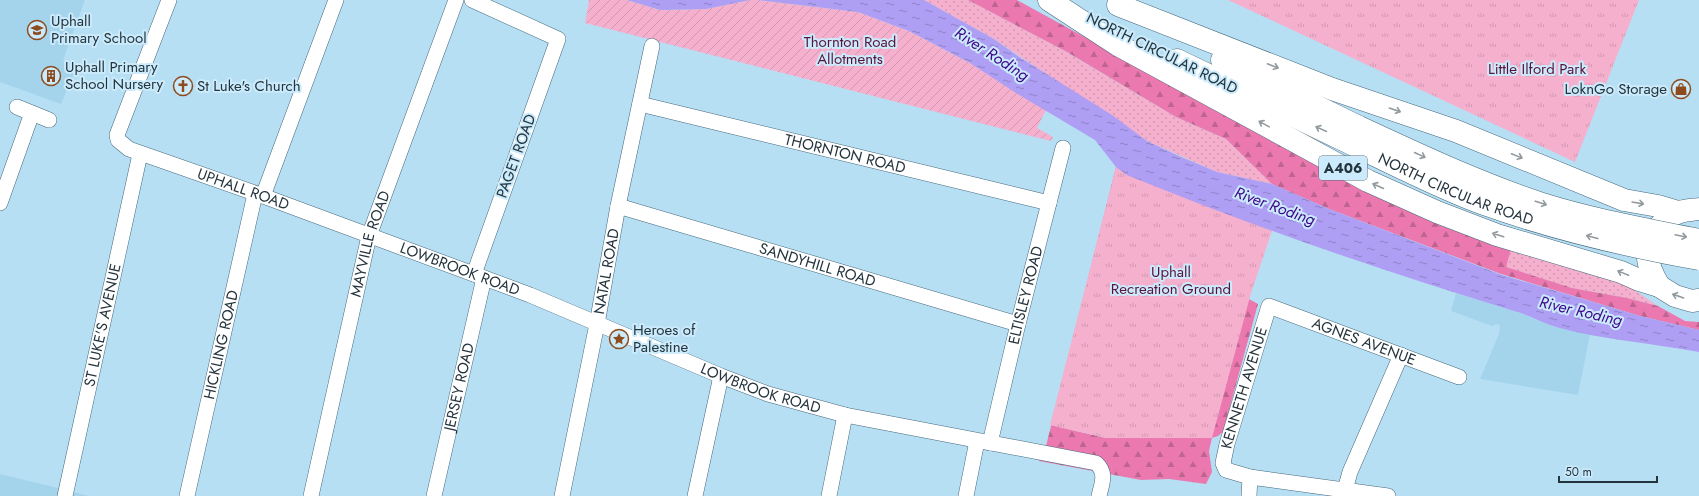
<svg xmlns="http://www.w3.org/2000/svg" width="1699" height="496" viewBox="0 0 1699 496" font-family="Jost,sans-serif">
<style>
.built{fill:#a4d4ec}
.grass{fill:url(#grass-dots)}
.forest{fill:url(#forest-firs)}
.park{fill:url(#park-tufts)}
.garden{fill:url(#garden-furrows)}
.water{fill:url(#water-ripples)}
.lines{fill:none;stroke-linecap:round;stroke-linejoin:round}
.minor-casing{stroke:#45697c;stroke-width:16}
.highway-casing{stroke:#45697c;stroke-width:23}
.minor{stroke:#fff;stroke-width:15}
.highway{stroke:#fff;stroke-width:22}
.highway-bridge-casing{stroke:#45697c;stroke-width:23;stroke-linecap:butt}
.highway-bridge{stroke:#fff;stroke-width:22}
.oneway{stroke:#929a9e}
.labels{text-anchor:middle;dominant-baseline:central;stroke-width:4;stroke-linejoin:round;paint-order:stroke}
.shield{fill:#cbebfc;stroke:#566b76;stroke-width:1}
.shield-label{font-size:14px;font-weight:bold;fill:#24343d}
.poi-label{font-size:15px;fill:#24343d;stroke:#cbebfc;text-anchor:start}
.park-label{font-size:15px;fill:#591239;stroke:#cbebfc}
.street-label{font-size:15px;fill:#24343d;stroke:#cbebfc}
.water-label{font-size:16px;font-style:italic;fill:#40078b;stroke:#cbebfc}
</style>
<defs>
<pattern id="grass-dots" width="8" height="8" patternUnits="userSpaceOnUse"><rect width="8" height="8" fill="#f5b0ce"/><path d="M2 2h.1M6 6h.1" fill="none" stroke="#d298b2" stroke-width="1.8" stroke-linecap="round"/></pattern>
<pattern id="forest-firs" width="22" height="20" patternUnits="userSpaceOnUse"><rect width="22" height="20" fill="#eb79af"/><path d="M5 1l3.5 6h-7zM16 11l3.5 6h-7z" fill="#be6490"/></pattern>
<pattern id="park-tufts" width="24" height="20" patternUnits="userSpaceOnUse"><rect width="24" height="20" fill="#f5b0ce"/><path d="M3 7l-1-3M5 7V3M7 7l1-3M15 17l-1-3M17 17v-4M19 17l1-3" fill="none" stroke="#d298b2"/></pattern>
<pattern id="garden-furrows" width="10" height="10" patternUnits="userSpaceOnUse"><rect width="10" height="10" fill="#f5b0ce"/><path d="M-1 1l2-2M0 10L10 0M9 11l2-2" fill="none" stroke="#d298b2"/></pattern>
<pattern id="water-ripples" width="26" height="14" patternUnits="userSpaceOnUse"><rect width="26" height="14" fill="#ae9ef4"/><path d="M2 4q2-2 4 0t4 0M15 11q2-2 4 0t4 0" fill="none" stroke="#8d82c7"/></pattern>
</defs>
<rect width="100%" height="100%" fill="#b7dff4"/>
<g class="built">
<polygon points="0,0 85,0 63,60 77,66 61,104 0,82"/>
<polygon points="1456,293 1523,314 1555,327 1590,334 1578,395 1480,379 1499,334 1500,325 1496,324 1492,326 1451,311"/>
<polygon points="0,474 50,486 89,496 0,496"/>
</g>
<g class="grass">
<polygon points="924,0 968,0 1063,50 1176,117 1226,139 1272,184 1217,172 1147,141 994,39"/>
<polygon points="1512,245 1625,284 1658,306 1627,298 1572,288 1505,267"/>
</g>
<g class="forest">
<polygon points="968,0 1017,0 1143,69 1512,245 1506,267 1572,288 1627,298 1658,306 1685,321 1699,322 1699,330 1640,316 1501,274 1329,209 1272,184 1226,139 1176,117 1067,52"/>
<polygon points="1116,167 1127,175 1272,231 1059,427 1106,438 1204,438 1249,299 1258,304 1223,432 1218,436 1212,438 1209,451 1212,472 1206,484 1169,479 1141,480 1039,461 1040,446 1046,446"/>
</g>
<g class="park">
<polygon points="1228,0 1639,0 1575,162"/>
<polygon points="1116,167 1127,175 1272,231 1251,293 1212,438 1106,438 1050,425"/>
</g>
<polygon class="garden" points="589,0 627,0 660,10 706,9 750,0 758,0 858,12 909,31 970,63 1046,110 1037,128 1053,137 1051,141 585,23"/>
<g class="water">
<polygon points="627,0 750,0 706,9 660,10"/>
<path d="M758,0H924L994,39L1018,56L1112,115L1147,141L1179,156L1217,172L1272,184L1329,209L1502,275L1640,316L1699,330V352C1652,343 1603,340 1556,327C1542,323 1529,315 1514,311C1383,271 1254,227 1127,175L1116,167L1095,140L1016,93L970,63L909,31L858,12Z"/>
</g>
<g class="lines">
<defs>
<g id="minor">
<path id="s1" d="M169,0L117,135L118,140L129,149L263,196L530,295L721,376L768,394L845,415L1096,463C1107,473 1102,483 1099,496"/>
<polyline points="472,0 558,39 474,274"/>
<path id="s2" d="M640,104L1049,203"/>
<polyline points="17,107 49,120"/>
<polyline points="263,196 336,0"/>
<polyline points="0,203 32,113"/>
<path id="s3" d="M618,206L1018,324"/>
<path id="s4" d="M990,443L1018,324L1063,148"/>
<polyline points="1345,490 1350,472 1401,355"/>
<path id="s5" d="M65,496L140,154"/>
<path id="s6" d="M187,496L255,194"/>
<path id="s7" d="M311,496L369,236L456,0"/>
<path id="s8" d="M434,496L484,278"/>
<path id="s9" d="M562,496L597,324L618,206L652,46"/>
<polyline points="695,496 721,376"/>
<polyline points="829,496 845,415"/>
<polyline points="966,496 977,441"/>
<polyline points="1249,496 1250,477"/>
<path id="s10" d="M1388,496L1250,477L1226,470L1223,463L1227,444L1269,306L1459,377"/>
</g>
<g id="highway">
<polyline points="1049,0 1118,45 1368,181 1437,212 1497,235 1621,272 1639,280 1659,286 1675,296 1692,301 1699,300"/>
<polyline points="1118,5 1332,89 1456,131 1624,200 1658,206 1678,212"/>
<polyline points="1177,60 1356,146"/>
<polyline points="1222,60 1359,127"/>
<path d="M1659,286C1654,277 1647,265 1648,254C1648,236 1664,217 1680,212C1686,210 1693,210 1699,209"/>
</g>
</defs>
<use href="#minor" class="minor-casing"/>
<use href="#highway" class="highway-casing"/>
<use href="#minor" class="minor"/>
<use href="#highway" class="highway"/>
<defs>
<g id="highway-bridge">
<path d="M1359,127C1419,155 1479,183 1542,204C1593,220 1646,229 1699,240"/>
<path id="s11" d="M1356,146C1398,166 1440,188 1484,204C1554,229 1626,246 1699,259"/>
</g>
</defs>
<use href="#highway-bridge" class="highway-bridge-casing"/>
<use href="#highway-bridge" class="highway-bridge"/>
</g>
<defs><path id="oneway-shaft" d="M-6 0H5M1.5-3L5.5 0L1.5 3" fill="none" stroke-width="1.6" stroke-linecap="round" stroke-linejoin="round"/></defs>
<g class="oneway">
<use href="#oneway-shaft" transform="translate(1273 66) rotate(21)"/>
<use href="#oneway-shaft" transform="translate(1395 110) rotate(19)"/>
<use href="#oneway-shaft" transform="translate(1264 124) rotate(-151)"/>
<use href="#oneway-shaft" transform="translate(1321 129) rotate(-155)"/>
<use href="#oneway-shaft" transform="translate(1420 155) rotate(25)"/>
<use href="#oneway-shaft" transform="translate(1517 156) rotate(22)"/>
<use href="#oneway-shaft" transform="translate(1378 186) rotate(-156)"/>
<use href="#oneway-shaft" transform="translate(1541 203) rotate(18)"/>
<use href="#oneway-shaft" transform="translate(1638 203) rotate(10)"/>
<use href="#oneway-shaft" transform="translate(1498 235) rotate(-162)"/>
<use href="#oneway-shaft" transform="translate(1681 236) rotate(12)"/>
<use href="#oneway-shaft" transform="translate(1592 237) rotate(-165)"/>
<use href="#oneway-shaft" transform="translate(1623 273) rotate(-158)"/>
<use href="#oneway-shaft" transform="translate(1678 296) rotate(-161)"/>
</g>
<defs>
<symbol id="school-ring" viewBox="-11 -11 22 22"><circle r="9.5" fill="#cbebfc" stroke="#8e4b1c" stroke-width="1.5"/><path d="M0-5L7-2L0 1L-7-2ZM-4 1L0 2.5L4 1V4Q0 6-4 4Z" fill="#8e4b1c"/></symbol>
<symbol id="building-ring" viewBox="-11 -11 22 22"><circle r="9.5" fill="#cbebfc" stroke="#8e4b1c" stroke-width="1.5"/><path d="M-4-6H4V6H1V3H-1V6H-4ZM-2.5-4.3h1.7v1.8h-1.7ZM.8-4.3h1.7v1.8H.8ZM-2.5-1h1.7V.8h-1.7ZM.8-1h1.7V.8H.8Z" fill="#8e4b1c"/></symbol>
<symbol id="church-ring" viewBox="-11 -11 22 22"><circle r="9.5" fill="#cbebfc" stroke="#8e4b1c" stroke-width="1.5"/><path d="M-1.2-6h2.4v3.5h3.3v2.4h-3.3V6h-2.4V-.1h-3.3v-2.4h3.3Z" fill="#8e4b1c"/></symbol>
<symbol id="shop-ring" viewBox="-11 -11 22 22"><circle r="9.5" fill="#cbebfc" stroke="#8e4b1c" stroke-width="1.5"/><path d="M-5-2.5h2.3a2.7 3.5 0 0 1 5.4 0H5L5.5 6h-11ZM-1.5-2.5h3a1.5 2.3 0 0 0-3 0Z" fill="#8e4b1c"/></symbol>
<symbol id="sight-ring" viewBox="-11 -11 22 22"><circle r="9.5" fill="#cbebfc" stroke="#8e4b1c" stroke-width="1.5"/><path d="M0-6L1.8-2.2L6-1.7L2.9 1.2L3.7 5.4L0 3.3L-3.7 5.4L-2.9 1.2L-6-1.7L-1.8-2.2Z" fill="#8e4b1c"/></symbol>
</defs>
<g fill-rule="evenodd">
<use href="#school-ring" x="26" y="19" width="22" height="22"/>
<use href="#building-ring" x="40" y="65" width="22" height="22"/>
<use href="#church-ring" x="172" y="75" width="22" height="22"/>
<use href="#shop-ring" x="1670" y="78" width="22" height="22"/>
<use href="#sight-ring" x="608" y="328" width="22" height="22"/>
</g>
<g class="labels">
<rect class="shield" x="1319" y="156" width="48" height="24" rx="3"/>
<g class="shield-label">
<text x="1343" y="168">A406</text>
</g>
<g class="poi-label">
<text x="51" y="21">Uphall<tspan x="51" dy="17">Primary School</tspan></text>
<text x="65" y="67">Uphall Primary<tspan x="65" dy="17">School Nursery</tspan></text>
<text x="197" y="86">St Luke's Church</text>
<text x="1667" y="89" text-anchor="end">LoknGo Storage</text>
<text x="633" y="330">Heroes of<tspan x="633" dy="17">Palestine</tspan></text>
</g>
<g class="park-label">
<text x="850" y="42">Thornton Road<tspan x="850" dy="17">Allotments</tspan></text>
<text x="1537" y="69">Little Ilford Park</text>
<text x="1171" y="272">Uphall<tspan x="1171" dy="17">Recreation Ground</tspan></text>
</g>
<g class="street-label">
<text transform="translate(1162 53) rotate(26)">NORTH CIRCULAR ROAD</text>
<text stroke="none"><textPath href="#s2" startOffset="211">THORNTON ROAD</textPath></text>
<text transform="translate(516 156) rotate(-70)">PAGET ROAD</text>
<text stroke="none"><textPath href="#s11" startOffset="109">NORTH CIRCULAR ROAD</textPath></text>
<text stroke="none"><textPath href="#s1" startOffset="285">UPHALL ROAD</textPath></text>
<text stroke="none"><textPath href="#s7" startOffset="259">MAYVILLE ROAD</textPath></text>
<text stroke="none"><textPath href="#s3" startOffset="208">SANDYHILL ROAD</textPath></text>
<text stroke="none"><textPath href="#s1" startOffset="516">LOWBROOK ROAD</textPath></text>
<text stroke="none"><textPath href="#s9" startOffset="229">NATAL ROAD</textPath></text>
<text stroke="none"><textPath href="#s4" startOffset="152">ELTISLEY ROAD</textPath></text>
<text stroke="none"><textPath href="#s5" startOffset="175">ST LUKE'S AVENUE</textPath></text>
<text stroke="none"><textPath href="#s10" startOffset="437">AGNES AVENUE</textPath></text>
<text stroke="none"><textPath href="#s6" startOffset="155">HICKLING ROAD</textPath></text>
<text stroke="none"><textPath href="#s8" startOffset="112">JERSEY ROAD</textPath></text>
<text stroke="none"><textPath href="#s1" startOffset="840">LOWBROOK ROAD</textPath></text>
<text stroke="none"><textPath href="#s10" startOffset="250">KENNETH AVENUE</textPath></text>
</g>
<g class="water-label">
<text transform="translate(992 54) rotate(33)">River Roding</text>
<text transform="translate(1275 206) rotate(20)">River Roding</text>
<text transform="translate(1581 311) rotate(13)">River Roding</text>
</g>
</g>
<path d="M1559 476v6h98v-6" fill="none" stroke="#24343d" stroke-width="2"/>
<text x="1565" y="476" font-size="12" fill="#24343d" stroke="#cbebfc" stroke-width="3" paint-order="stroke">50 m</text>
</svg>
